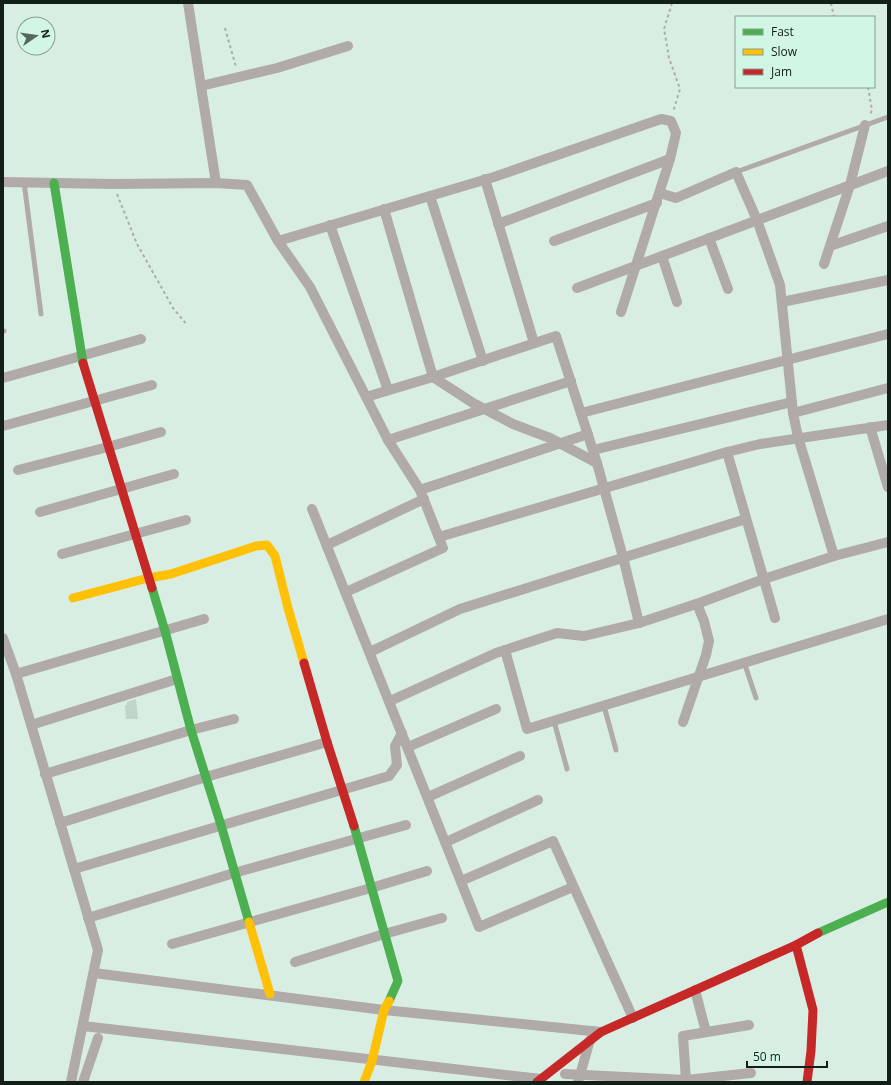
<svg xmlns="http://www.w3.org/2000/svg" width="891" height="1085" viewBox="0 0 891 1085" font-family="'Open Sans',sans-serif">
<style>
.building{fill:#c0d4ca}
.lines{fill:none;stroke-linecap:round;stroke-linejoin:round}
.path{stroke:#abada8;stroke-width:2;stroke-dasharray:3 3;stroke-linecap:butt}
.lane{stroke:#b0aaa8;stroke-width:5}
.street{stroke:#b0aaa8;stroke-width:10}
.fast{stroke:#4caf50;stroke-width:9}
.slow{stroke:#ffc107;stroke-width:9}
.jam{stroke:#c62828;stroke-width:9}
</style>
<rect width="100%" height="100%" fill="#d9eee3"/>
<polygon class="building" points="136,699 138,719 126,719 125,705 127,705 127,702"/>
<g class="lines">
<g class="path">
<polyline points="672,3 664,29 669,58 680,89 673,112"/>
<polyline points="831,3 834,17"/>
<polyline points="225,28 236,67"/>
<polyline points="868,87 872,110 870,115"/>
<polyline points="117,194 137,244 173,308 187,325"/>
</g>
<g class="lane">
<polyline points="736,172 888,117"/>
<polyline points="24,182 41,314"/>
<polyline points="3,331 4,331"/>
<polyline points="744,662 756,698"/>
<polyline points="604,706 616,750"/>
<polyline points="554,721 567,769"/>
</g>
<g class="street">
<polyline points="188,3 216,183"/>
<polyline points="201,86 277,68 348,46"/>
<polyline points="485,179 534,343"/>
<polyline points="3,182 113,184 216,183 247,185 278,241 310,287 388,440 420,490 443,548 346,592"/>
<polyline points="660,193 676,198 736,172 757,220 780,285 793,413 798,437 834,556"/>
<polyline points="430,196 483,361"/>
<polyline points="384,209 433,377 473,403 513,424 550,438 597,463"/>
<polyline points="498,224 670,159"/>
<polyline points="330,225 388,390"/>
<polyline points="709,238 728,289"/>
<polyline points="278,241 494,177 661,119 671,121 676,133 670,159 621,312"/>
<polyline points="554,241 657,203"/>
<polyline points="830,246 888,226"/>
<polyline points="662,256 677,302"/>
<polyline points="824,264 850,185 865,125"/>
<polyline points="577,288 888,171"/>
<polyline points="782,302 888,280"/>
<polyline points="3,378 141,339"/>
<polyline points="366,397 433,377 556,336 597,463 623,557 639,623"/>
<polyline points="581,413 888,334"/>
<polyline points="793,413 888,388"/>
<polyline points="3,426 152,385"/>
<polyline points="870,427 888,487"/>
<polyline points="388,440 571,381"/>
<polyline points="593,450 792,402"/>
<polyline points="727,452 775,618"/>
<polyline points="18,470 108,447 161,432"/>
<polyline points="420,490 588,434"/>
<polyline points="312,509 479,927 573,887"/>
<polyline points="40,512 174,474"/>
<polyline points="439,537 727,452 760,444 888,425"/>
<polyline points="327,545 424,499"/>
<polyline points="62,554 186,520"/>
<polyline points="3,638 16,674 98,950 71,1082"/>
<polyline points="505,650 527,729 888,619"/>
<polyline points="370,652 460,609 746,519"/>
<polyline points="16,674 204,619"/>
<polyline points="390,701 496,653 557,633 584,636 639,623 702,602 764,579 834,556 888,542"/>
<polyline points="683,722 706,655 709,641 704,621 697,604"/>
<polyline points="31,725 177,679"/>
<polyline points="408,747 496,709"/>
<polyline points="45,774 191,730 234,719"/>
<polyline points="428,797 520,756"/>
<polyline points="60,823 206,777 327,742"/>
<polyline points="446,842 538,800"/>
<polyline points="74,869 389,776 397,765 395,746 402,733"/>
<polyline points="461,881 553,841 633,1018"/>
<polyline points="88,918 234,873 406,825"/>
<polyline points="172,944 371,888 427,871"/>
<polyline points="295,962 384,934 442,918"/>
<polyline points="94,973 384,1010 601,1032"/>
<polyline points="695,990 706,1032"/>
<polyline points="83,1026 541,1079"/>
<polyline points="565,1074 686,1080 751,1073"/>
<polyline points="686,1080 683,1036 749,1025"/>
<polyline points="83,1082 98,1038"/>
<polyline points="578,1082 590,1040"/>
</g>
<g class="fast">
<polyline points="54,183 83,363"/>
<polyline points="152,588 165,631 191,730 221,825 249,922"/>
<polyline points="354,826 398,981 389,1001"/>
<polyline points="818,933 888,902"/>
</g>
<g class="slow">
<polyline points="73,598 148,578 171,574 256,546 267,545 275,556 288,608 304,663"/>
<polyline points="249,922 270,994"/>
<polyline points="364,1082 372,1061 384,1010 389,1001"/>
</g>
<g class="jam">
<polyline points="83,363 152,588"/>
<polyline points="304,663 327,742 354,826"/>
<polyline points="796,945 813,1010 811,1051 807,1082"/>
<polyline points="537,1082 601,1032 796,945 818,933"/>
</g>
</g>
<rect width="891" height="1085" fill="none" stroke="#111f18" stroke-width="8"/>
<rect x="735" y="16" width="140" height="72" fill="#d1f6e3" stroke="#84a092"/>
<rect x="743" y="29" width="20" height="6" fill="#4caf50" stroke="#84a092"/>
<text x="771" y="36" font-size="12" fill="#111f18">Fast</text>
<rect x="743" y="49" width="20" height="6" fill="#ffc107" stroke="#84a092"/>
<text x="771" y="56" font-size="12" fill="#111f18">Slow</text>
<rect x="743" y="69" width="20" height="6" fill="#c62828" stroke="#84a092"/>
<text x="771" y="76" font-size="12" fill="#111f18">Jam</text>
<g transform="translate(36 36) rotate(77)"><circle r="19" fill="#d1f6e3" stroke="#84a092"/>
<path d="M0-3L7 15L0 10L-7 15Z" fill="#57675f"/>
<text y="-6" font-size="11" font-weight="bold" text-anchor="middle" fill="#111f18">N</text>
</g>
<path d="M747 1061v6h80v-6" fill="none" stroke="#111f18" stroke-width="2"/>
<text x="753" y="1061" font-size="12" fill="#111f18" stroke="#d1f6e3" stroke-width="3" paint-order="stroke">50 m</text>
</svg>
